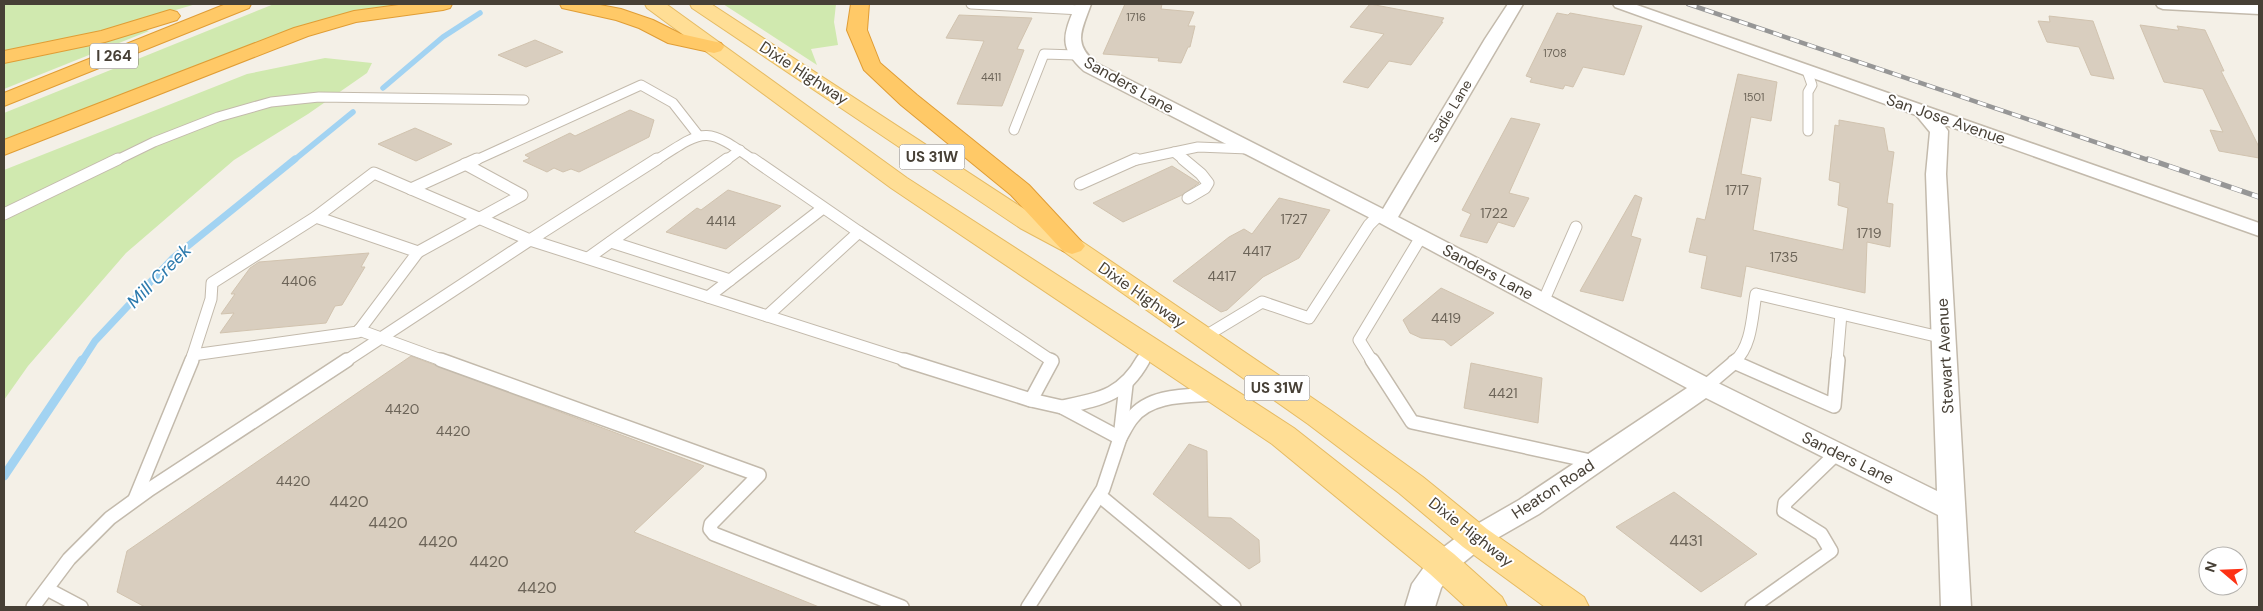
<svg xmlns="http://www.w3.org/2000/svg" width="2263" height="611" viewBox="0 0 2263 611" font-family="'DM Sans',sans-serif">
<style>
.green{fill:#d0e9af}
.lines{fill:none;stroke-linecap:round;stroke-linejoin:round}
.stream-far2{stroke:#a2d3f2;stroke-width:5.5}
.stream-far1{stroke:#a2d3f2;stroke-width:7}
.stream{stroke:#a2d3f2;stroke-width:9}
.building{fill:#d9cebf;stroke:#d1c3af}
.service-far2-casing{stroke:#c3baac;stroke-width:11}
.service-far1-casing{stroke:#c3baac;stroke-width:13}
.service-casing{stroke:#c3baac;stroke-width:16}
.minor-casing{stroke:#c3baac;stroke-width:3}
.primary-casing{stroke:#e6bb63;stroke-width:2}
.motorway-casing{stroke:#e09d35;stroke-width:2}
.service-far2{stroke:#fff;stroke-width:9}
.service-far1{stroke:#fff;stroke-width:11}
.service{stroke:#fff;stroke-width:13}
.minor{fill:#fff;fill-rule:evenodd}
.primary{fill:#ffde95;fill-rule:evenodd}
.motorway{fill:#ffc967;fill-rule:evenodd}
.rail-far1-casing{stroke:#969696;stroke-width:4.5}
.rail-casing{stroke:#969696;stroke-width:5.5}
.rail-far1{stroke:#fff;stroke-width:3;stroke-dasharray:9;stroke-linecap:butt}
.rail{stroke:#fff;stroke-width:4;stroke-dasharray:11;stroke-linecap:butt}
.labels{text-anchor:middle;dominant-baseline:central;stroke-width:4;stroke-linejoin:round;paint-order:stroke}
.far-number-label{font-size:11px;fill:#6c6458}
.far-street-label{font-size:14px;fill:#474036;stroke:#fff}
.number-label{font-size:14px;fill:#6c6458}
.shield{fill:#fff;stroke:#7e7972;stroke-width:1}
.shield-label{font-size:15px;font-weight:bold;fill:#474036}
.street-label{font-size:16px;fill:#474036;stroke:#fff}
.near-number-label{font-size:16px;fill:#6c6458}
.water-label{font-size:18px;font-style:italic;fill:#2c7aad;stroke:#fff}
</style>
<rect width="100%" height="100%" fill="#f4f0e7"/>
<g class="green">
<path d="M4,4H196C133,23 69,42 4,51Z"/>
<polygon points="274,4 407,4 359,12 266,40 4,143 4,113"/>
<polygon points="723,4 836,4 834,22 838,45 811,49 817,65"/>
<polygon points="143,29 149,31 4,89 4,62"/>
<polygon points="325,58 372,63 367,73 308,114 234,160 126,253 28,366 4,400 4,170 247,74"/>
</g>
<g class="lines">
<g class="stream-far2">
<polyline points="383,88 443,37 480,13"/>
<polyline points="293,161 353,112"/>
</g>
<polyline class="stream-far1" points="82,361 95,341 173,258 295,159"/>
<polyline class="stream" points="4,476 82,360"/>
</g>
<g class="building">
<polygon points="1125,4 1162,4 1161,9 1194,12 1188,26 1195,26 1190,47 1188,47 1181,63 1158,61 1159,58 1103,54"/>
<polygon points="1370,4 1444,18 1441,22 1443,22 1411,65 1389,61 1368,88 1343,82 1384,34 1350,27"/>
<polygon points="1557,13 1568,15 1570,13 1642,26 1624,75 1583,67 1573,87 1565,85 1563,89 1530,82 1532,78 1526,76"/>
<polygon points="959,15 1032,18 1017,49 1024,50 1002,106 957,104 984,41 946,38"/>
<polygon points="2049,16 2093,21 2114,79 2091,75 2079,47 2047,42 2038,21 2050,22"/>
<polygon points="2140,25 2176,30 2179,30 2177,26 2205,30 2224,71 2221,71 2259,147 2259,158 2219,151 2210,130 2223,132 2203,89 2164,82"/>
<polygon points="535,40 563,52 526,67 498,55"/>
<polygon points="1738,74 1777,82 1771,121 1751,117 1741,174 1761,178 1753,230 1843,250 1848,208 1838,205 1840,183 1829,180 1835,125 1839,126 1839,120 1884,128 1888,151 1894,152 1887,203 1893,204 1890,247 1867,242 1865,293 1746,266 1741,297 1701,288 1707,256 1689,252 1697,218 1705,220"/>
<polygon points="630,110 654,120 649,137 579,172 571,169 563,172 554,168 547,172 523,161 530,158 525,155 570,133 575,136"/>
<polygon points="1511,118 1540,124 1509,193 1529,198 1514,227 1498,222 1487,243 1460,236 1471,214 1462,210"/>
<polygon points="415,128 452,144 416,161 378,144"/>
<polygon points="1172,166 1199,183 1182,195 1123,222 1093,203"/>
<polygon points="728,190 781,206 726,249 666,232 697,208 701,210"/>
<polygon points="1635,195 1642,198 1631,236 1641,239 1623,301 1580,291"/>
<polygon points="1279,198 1330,210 1299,258 1263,277 1227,310 1221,312 1173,281 1229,237 1244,229 1252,234"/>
<polygon points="369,253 361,267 365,267 342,305 335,306 326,323 220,333 234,313 221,314 235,294 231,294 250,268 259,262"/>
<polygon points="1441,288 1494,313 1451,346 1444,340 1421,338 1410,333 1403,320"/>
<polygon points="411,356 704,466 634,532 819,607 145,607 117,592 127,551"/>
<polygon points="1471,363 1542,378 1538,423 1464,408"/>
<polygon points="1189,444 1207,451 1208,517 1231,518 1259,540 1260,562 1249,569 1153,494"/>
<polygon points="1674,492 1757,554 1701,592 1616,527"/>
</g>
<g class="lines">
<defs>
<g id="service-far2">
<polyline points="971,4 1081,10"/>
<polyline points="1807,71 1812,85 1808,92 1808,131"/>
<polyline points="1014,130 1044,54 1076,55"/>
<polyline points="1174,152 1185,161"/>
<polyline points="115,161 154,142 218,117 271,102 319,97 524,100"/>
<polyline points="474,161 641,85 673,103 698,135"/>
<path d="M655,161C706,128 705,126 755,161"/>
<polyline points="725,161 740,150"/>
<polyline points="1132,161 1198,147 1248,149"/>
</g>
<g id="service-far1">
<polyline points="753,159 859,232 767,316"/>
<polyline points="1183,159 1201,174 1208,183 1205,188 1188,198"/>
<polyline points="1080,184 1136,159"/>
<polyline points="411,189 477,159"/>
<polyline points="4,214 118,159"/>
<polyline points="859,232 1052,361"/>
<polyline points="611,242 730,280"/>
<polyline points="418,252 522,195 465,164"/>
<polyline points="588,258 727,159"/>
<polyline points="708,297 823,208"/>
<polyline points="1543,302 1576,227"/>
<polyline points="359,330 444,361"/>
<polyline points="1204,337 1262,302 1309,318 1369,225 1379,215"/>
<polyline points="193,355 358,332 418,252 316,217"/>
<polyline points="191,361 211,299 212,283 316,217 374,173 530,240 657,159"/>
<polyline points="346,361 530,240 908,361"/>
<polyline points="1142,361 1149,348"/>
<polyline points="1372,361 1359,340 1421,237"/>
<path d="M1735,361C1752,346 1752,316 1756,294L1944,338"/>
<polyline points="1837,361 1841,314"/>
</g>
<g id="service">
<polyline points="441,360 759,475 711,524 710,529 714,534 902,607"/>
<polyline points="904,360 1031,400 1062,407"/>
<path d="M1143,360C1123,396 1100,399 1062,407L1120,438C1124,431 1127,424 1132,418C1150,394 1188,396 1215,394"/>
<polyline points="1372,360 1412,422 1595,462"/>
<polyline points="1734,362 1834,406 1838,360"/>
<polyline points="1705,387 1737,360"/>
<polyline points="1031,400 1052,361 1050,360"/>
<polyline points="1100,496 1234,607"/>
<polyline points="135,499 192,360"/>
<polyline points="47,589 81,607"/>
<polyline points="33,607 69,559 110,518 150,489 347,360"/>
<polyline points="1028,607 1103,489 1120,438 1126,385"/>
<polyline points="1752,607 1831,551 1821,534 1784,511 1785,503 1837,453"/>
</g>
<g id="minor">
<path d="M1076,4H1091C1082,30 1072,43 1096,63L1383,209L1485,39L1508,4H1523L1398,217L1714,381L1937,491L1926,174L1930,132L1916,115L1615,7L1613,4H1634L2259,223V236L1943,124L1948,131L1946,174L1971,607H1941L1938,515L1706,398L1539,514L1485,545L1452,572L1441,588L1435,607H1405L1412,584L1432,556L1465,531L1519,500L1687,388L1380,223L1084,71C1057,47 1064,34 1076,4Z"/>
<polygon points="2156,4 2259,4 2259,14 2163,9 2158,7"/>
</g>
<g id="primary">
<polygon points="645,4 666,4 907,178 1294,428 1454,554 1502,597 1507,607 1466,607 1430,574 1272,444 891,188 647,8"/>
<polygon points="690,4 711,4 1038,218 1081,241 1330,410 1423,477 1487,529 1584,597 1589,607 1545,607 1463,547 1399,493 1308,424 1063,251 1020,228 692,8"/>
</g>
<g id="motorway">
<polygon points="226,4 251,4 249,8 4,106 4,93"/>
<polygon points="406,4 452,4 450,8 443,10 356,22 308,36 4,155 4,140 294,28 354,11"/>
<polygon points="560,4 595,4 621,9 653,20 681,34 721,43 724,47 721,51 714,53 668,43 639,28 616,20 562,8"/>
<polygon points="851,4 869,4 867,30 880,63 917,95 1029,185 1081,241 1085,246 1081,251 1072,254 1063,251 1011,195 901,105 864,70 847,30"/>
<polygon points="170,10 177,12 180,16 177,20 105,42 4,63 4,51 101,31"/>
</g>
</defs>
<use href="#service-far2" class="service-far2-casing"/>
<use href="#service-far1" class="service-far1-casing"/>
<use href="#service" class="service-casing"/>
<use href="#minor" class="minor-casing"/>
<use href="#primary" class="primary-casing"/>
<use href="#motorway" class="motorway-casing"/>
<use href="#service-far2" class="service-far2"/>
<use href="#service-far1" class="service-far1"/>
<use href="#service" class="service"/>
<use href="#minor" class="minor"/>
<use href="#primary" class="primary"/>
<use href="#motorway" class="motorway"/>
<defs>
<polyline id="rail-far1" points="1688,4 2151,161"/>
<polyline id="rail" points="2148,159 2259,197"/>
</defs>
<use href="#rail-far1" class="rail-far1-casing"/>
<use href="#rail" class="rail-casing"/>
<use href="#rail-far1" class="rail-far1"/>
<use href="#rail" class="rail"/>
</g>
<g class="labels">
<g class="far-number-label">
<text x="1136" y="17">1716</text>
<text x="1555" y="53">1708</text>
<text x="991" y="77">4411</text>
<text x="1754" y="97">1501</text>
</g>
<g class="far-street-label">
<text transform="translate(1450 111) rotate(-59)">Sadie Lane</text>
</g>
<g class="number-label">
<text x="1737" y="190">1717</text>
<text x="1494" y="213">1722</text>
<text x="1294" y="219">1727</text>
<text x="721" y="221">4414</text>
<text x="1869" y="233">1719</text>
<text x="1257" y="251">4417</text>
<text x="1784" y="257">1735</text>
<text x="1222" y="276">4417</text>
<text x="299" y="281">4406</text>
<text x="1446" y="318">4419</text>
<text x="1503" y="393">4421</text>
<text x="402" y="409">4420</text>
<text x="453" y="431">4420</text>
<text x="293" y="481">4420</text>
</g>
<g class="shield">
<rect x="90" y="43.5" width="48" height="25" rx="4"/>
<rect x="899.5" y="144.5" width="65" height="25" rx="4"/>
<rect x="1244.5" y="375.5" width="65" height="25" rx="4"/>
</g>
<g class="shield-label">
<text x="114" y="56">I 264</text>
<text x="932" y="157">US 31W</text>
<text x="1277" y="388">US 31W</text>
</g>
<g class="street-label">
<text transform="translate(804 73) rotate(33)">Dixie Highway</text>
<text transform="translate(1129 85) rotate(29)">Sanders Lane</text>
<text transform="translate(1946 119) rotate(19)">San Jose Avenue</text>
<text transform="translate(1488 272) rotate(28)">Sanders Lane</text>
<text transform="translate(1142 295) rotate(35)">Dixie Highway</text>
<text transform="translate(1945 356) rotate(-93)">Stewart Avenue</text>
<text transform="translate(1848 458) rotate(26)">Sanders Lane</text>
<text transform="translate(1553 489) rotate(-33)">Heaton Road</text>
<text transform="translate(1471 532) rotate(38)">Dixie Highway</text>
</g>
<g class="near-number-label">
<text x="349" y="501">4420</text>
<text x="388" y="522">4420</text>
<text x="1686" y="540">4431</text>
<text x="438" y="541">4420</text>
<text x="489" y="561">4420</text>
<text x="537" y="587">4420</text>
</g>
<g class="water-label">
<text transform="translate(159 276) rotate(-45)">Mill Creek</text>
</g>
</g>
<rect width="2263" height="611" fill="none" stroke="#474036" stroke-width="10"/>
<g transform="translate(2223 571) rotate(289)"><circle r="24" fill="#ffffff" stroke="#b5b3af"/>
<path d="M0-4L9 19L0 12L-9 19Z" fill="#fd3215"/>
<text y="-8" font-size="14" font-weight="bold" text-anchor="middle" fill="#474036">N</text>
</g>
</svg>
